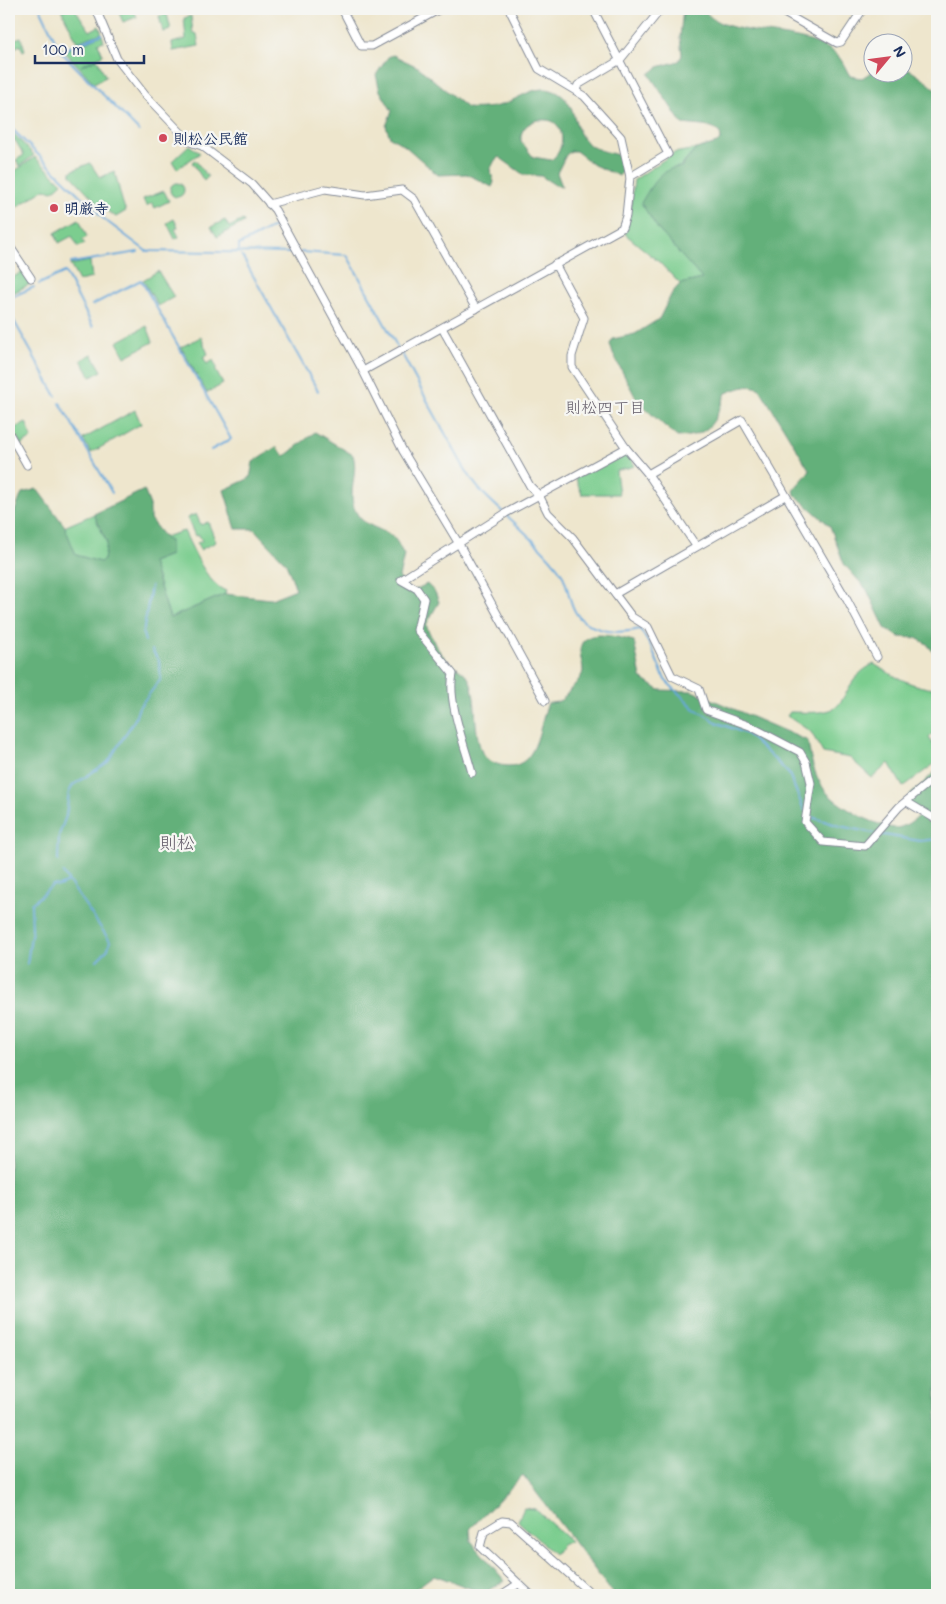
<svg xmlns="http://www.w3.org/2000/svg" width="946" height="1604" viewBox="0 0 946 1604" font-family="Mali,'Klee One',sans-serif">
<style>
.green{fill:#7bcd8f;stroke:#4b7e76}
.forest{fill:#64b07a;stroke:#40706c;fill-rule:evenodd}
.lines{fill:none;stroke-linecap:round;stroke-linejoin:round}
.stream{stroke:#67a8db;stroke-width:2}
.minor-casing{stroke:#848a96;stroke-width:9}
.minor{stroke:#fff;stroke-width:7}
.poi-dot{fill:#d1495b;stroke:#f6f6f2;stroke-width:2}
.labels{text-anchor:middle;dominant-baseline:central;stroke-width:4.5;stroke-linejoin:round;paint-order:stroke}
.poi-label{font-size:15px;font-weight:bold;fill:#1b2f5e;stroke:#f6f6f2;text-anchor:start}
.neighbourhood-label{font-size:16px;fill:#625b68;stroke:#f6f6f2}
.quarter-label{font-size:18px;fill:#625b68;stroke:#f6f6f2}
</style>
<rect width="100%" height="100%" fill="#f6f6f2"/>
<filter id="ink" filterUnits="userSpaceOnUse"><feTurbulence type="fractalNoise" baseFrequency=".02" numOctaves="2"/><feDisplacementMap in="SourceGraphic" scale="10" xChannelSelector="R" yChannelSelector="G"/><feConvolveMatrix kernelMatrix="1 2 1 2 8 2 1 2 1" color-interpolation-filters="sRGB"/></filter>
<filter id="wash" filterUnits="userSpaceOnUse"><feTurbulence type="fractalNoise" baseFrequency=".0096" numOctaves="4" result="noise"/><feDisplacementMap in="SourceGraphic" scale="20" xChannelSelector="R" yChannelSelector="G"/><feGaussianBlur stdDeviation="1.12" result="paint"/><feColorMatrix in="noise" values="0 0 0 0 0 0 0 0 0 0 0 0 0 0 0 0 0 1.4 0 .05"/><feComposite in="paint" operator="in"/></filter>
<g filter="url(#wash)">
<rect width="100%" height="100%" fill="#eee6cd"/>
<g class="green">
<polygon points="61,9 75,9 90,31 99,26 102,33 77,42"/>
<polygon points="125,9 133,9 137,17 123,22 119,13"/>
<polygon points="167,14 171,30 163,32 159,16"/>
<polygon points="191,16 193,32 197,34 199,46 173,51 172,43 186,39 184,18"/>
<polygon points="102,35 104,41 98,43 103,55 81,66 97,59 106,77 94,83 64,51"/>
<polygon points="21,37 25,50 23,51 20,45 11,50 9,41"/>
<polygon points="9,129 34,155 20,166 16,160 24,155 15,140 9,143"/>
<polygon points="189,145 200,153 177,169 172,161"/>
<polygon points="696,149 680,167 658,229 703,279 680,284 659,262 625,234 630,215 634,180 674,153"/>
<polygon points="35,157 62,183 53,191 45,189 9,212 9,175"/>
<polygon points="195,160 208,177 204,181 192,162"/>
<path d="M90,163L100,178L114,171C119,184 120,198 126,211L116,217L101,207L71,175V171Z"/>
<circle cx="177" cy="190" r="7"/>
<polygon points="164,191 169,201 155,208 152,203 146,206 143,199"/>
<polygon points="79,219 87,237 82,240 85,244 78,247 72,236 59,243 55,233"/>
<polygon points="174,219 178,227 175,229 179,237 175,239 167,223"/>
<polygon points="225,220 229,227 243,220 244,222 217,237 211,227"/>
<polygon points="90,261 92,278 79,281 70,265"/>
<polygon points="23,271 30,284 13,293 9,285 9,280"/>
<polygon points="158,271 174,297 158,306 143,280"/>
<polygon points="147,326 153,342 125,357 117,342"/>
<polygon points="201,337 208,354 203,357 207,364 213,360 217,368 215,369 223,384 207,393 181,347"/>
<polygon points="92,354 102,371 91,377 81,360"/>
<polygon points="135,410 141,424 91,453 83,439"/>
<polygon points="26,422 32,438 21,445 13,429"/>
<polygon points="626,451 635,466 616,471 619,494 582,494 575,478"/>
<polygon points="94,514 107,543 104,561 99,562 76,555 64,527"/>
<polygon points="196,514 201,525 208,522 216,542 200,550 197,543 202,541 199,535 195,536 187,518"/>
<path d="M184,531C193,549 207,584 226,591L225,594L170,618L152,562L170,555L164,537Z"/>
<path d="M874,664C893,676 914,688 937,689V730L929,738L937,751V762L903,787L889,763L872,778L850,758L823,753L811,732L787,716L790,712C804,712 820,714 833,709C846,703 848,675 874,664Z"/>
<polygon points="524,1508 535,1509 570,1541 562,1545 554,1554 518,1521"/>
</g>
<g class="forest">
<path d="M683,9H704C718,40 810,26 838,56C843,61 846,70 850,76L862,78L873,71L874,72H904V66L926,81L937,91V657L927,644L916,638L899,637L885,628L867,590L844,564L830,526L795,495L794,489L810,471L760,389C749,383 737,389 726,393C714,422 712,436 677,437L638,402L613,354L610,344L613,339L635,334L659,319L672,293L680,284L702,279L658,229L641,203C650,188 660,167 681,167L696,149L717,143L721,139L720,133L712,127L682,124L649,74L658,67L679,61L682,55L680,37Z"/>
<path d="M393,55L418,67L467,108C477,109 491,108 501,105C517,100 534,85 551,90C578,98 571,127 586,142C595,150 607,152 618,155L622,171L619,176L594,165L576,151H571L566,155L557,173L562,186L555,185L541,176L524,175L499,157L495,160L490,170L494,182L492,187L467,174L438,175L405,146L390,137L386,126L392,111L380,91L376,75L388,57ZM537,120C543,120 552,119 556,124C566,134 562,153 551,160L533,157L521,141C520,129 527,124 537,120Z"/>
<path d="M315,432L353,455C359,474 346,493 356,512C363,527 383,528 394,538C398,542 401,550 404,555L399,577L410,592L427,584L435,592L439,602L426,625C432,639 437,650 448,661C456,668 465,670 470,681C478,703 473,728 481,750C484,759 492,763 501,765C538,773 538,727 548,703C559,703 563,700 570,690C574,685 582,678 583,671C583,664 580,658 580,651C581,625 620,638 634,641L641,678L659,690L692,691L808,741C810,757 814,775 824,789C835,805 875,826 895,828C904,828 913,820 919,816L907,798L937,770V1595H614L523,1475L470,1529L471,1541L505,1581L483,1593L434,1575L407,1595H9V526L22,493L37,489L64,525L76,555L100,562L104,560L107,543L94,514L144,490L150,505V519L166,539L170,541V555L152,562L170,618L225,594L271,599L296,589L286,563L254,529H236L224,490L250,478L253,462L276,447L285,456Z"/>
</g>
<g class="lines">
<g class="stream">
<polyline points="41,10 60,51 139,131"/>
<polyline points="60,51 102,34"/>
<polyline points="9,126 105,220 146,251 296,253"/>
<polyline points="239,250 239,245 277,225"/>
<polyline points="301,252 347,255 398,348"/>
<polyline points="242,256 318,391"/>
<polyline points="71,263 138,252"/>
<polyline points="39,284 65,272 93,327"/>
<polyline points="9,298 34,287"/>
<polyline points="92,305 141,280 231,439 211,450"/>
<polyline points="9,312 56,396"/>
<path d="M401,352C417,382 433,412 450,442C459,458 468,477 481,491C506,517 536,539 559,569C570,583 567,607 582,620C598,633 621,634 640,629L651,647L665,680L695,709L718,723L747,734L773,758L789,774L804,810"/>
<polyline points="60,403 112,493"/>
<polyline points="145,641 143,634 151,586"/>
<polyline points="808,816 840,826 873,833"/>
<polyline points="878,834 920,841 937,839"/>
<polyline points="58,861 59,835 66,816 69,792 73,785 108,762 135,719 139,707 161,679 159,661 152,650"/>
<polyline points="63,873 110,941 108,949 97,960"/>
<polyline points="27,964 32,929 31,904 53,885 59,886 68,882"/>
</g>
</g>
</g>
<g filter="url(#ink)">
<g class="lines">
<defs>
<g id="minor">
<polyline points="96,9 117,59 145,95 190,142 202,146 252,184 275,210 363,371 403,451 459,544 545,701"/>
<polyline points="342,9 361,46 372,46 440,9"/>
<polyline points="593,9 668,154 630,177"/>
<polyline points="777,9 837,43 841,42 863,9"/>
<polyline points="576,90 578,85 620,60 661,9"/>
<polyline points="269,204 325,189 365,195 402,190 414,199 476,309"/>
<polyline points="9,245 31,278"/>
<polyline points="555,264 584,318 572,356 572,367 626,448 648,474 696,546"/>
<polyline points="442,328 530,486 539,495 548,513 573,538 632,617 648,627 672,676 699,689 706,710 750,726 800,752 806,762 811,783 805,822 823,842 865,846 899,807 937,776"/>
<polyline points="363,371 622,228 626,216 630,177 621,137 584,96 539,69 509,9"/>
<polyline points="9,433 27,465"/>
<polyline points="648,474 742,420 847,600 877,657"/>
<polyline points="615,594 785,496"/>
<path d="M472,773C465,746 447,701 453,674L417,630L424,599L417,589L401,580L506,513L626,448"/>
<polyline points="907,802 937,820"/>
<polyline points="501,1595 518,1584"/>
<polyline points="531,1595 480,1547 484,1532 502,1521 511,1522 592,1595"/>
</g>
</defs>
<use href="#minor" class="minor-casing"/>
<use href="#minor" class="minor"/>
</g>
</g>
<g class="poi-dot">
<circle cx="163" cy="138" r="5"/>
<circle cx="54" cy="208" r="5"/>
</g>
<g class="labels">
<g class="poi-label">
<text x="173" y="138">則松公民館</text>
<text x="64" y="208">明厳寺</text>
</g>
<g class="neighbourhood-label">
<text x="605" y="406">則松四丁目</text>
</g>
<g class="quarter-label">
<text x="177" y="842">則松</text>
</g>
</g>
<rect width="946" height="1604" fill="none" stroke="#f6f6f2" stroke-width="30"/>
<g transform="translate(888 58) rotate(61)"><circle r="24" fill="#f6f6f2" stroke="#9ea6b7"/>
<path d="M0-4L9 19L0 12L-9 19Z" fill="#d1495b"/>
<text y="-8" font-size="14" font-weight="bold" text-anchor="middle" fill="#1b2f5e">N</text>
</g>
<path d="M35 55v8h109v-8" fill="none" stroke="#1b2f5e" stroke-width="2.5"/>
<text x="42" y="55" font-size="15" fill="#1b2f5e" stroke="#f6f6f2" stroke-width="4" paint-order="stroke">100 m</text>
</svg>
